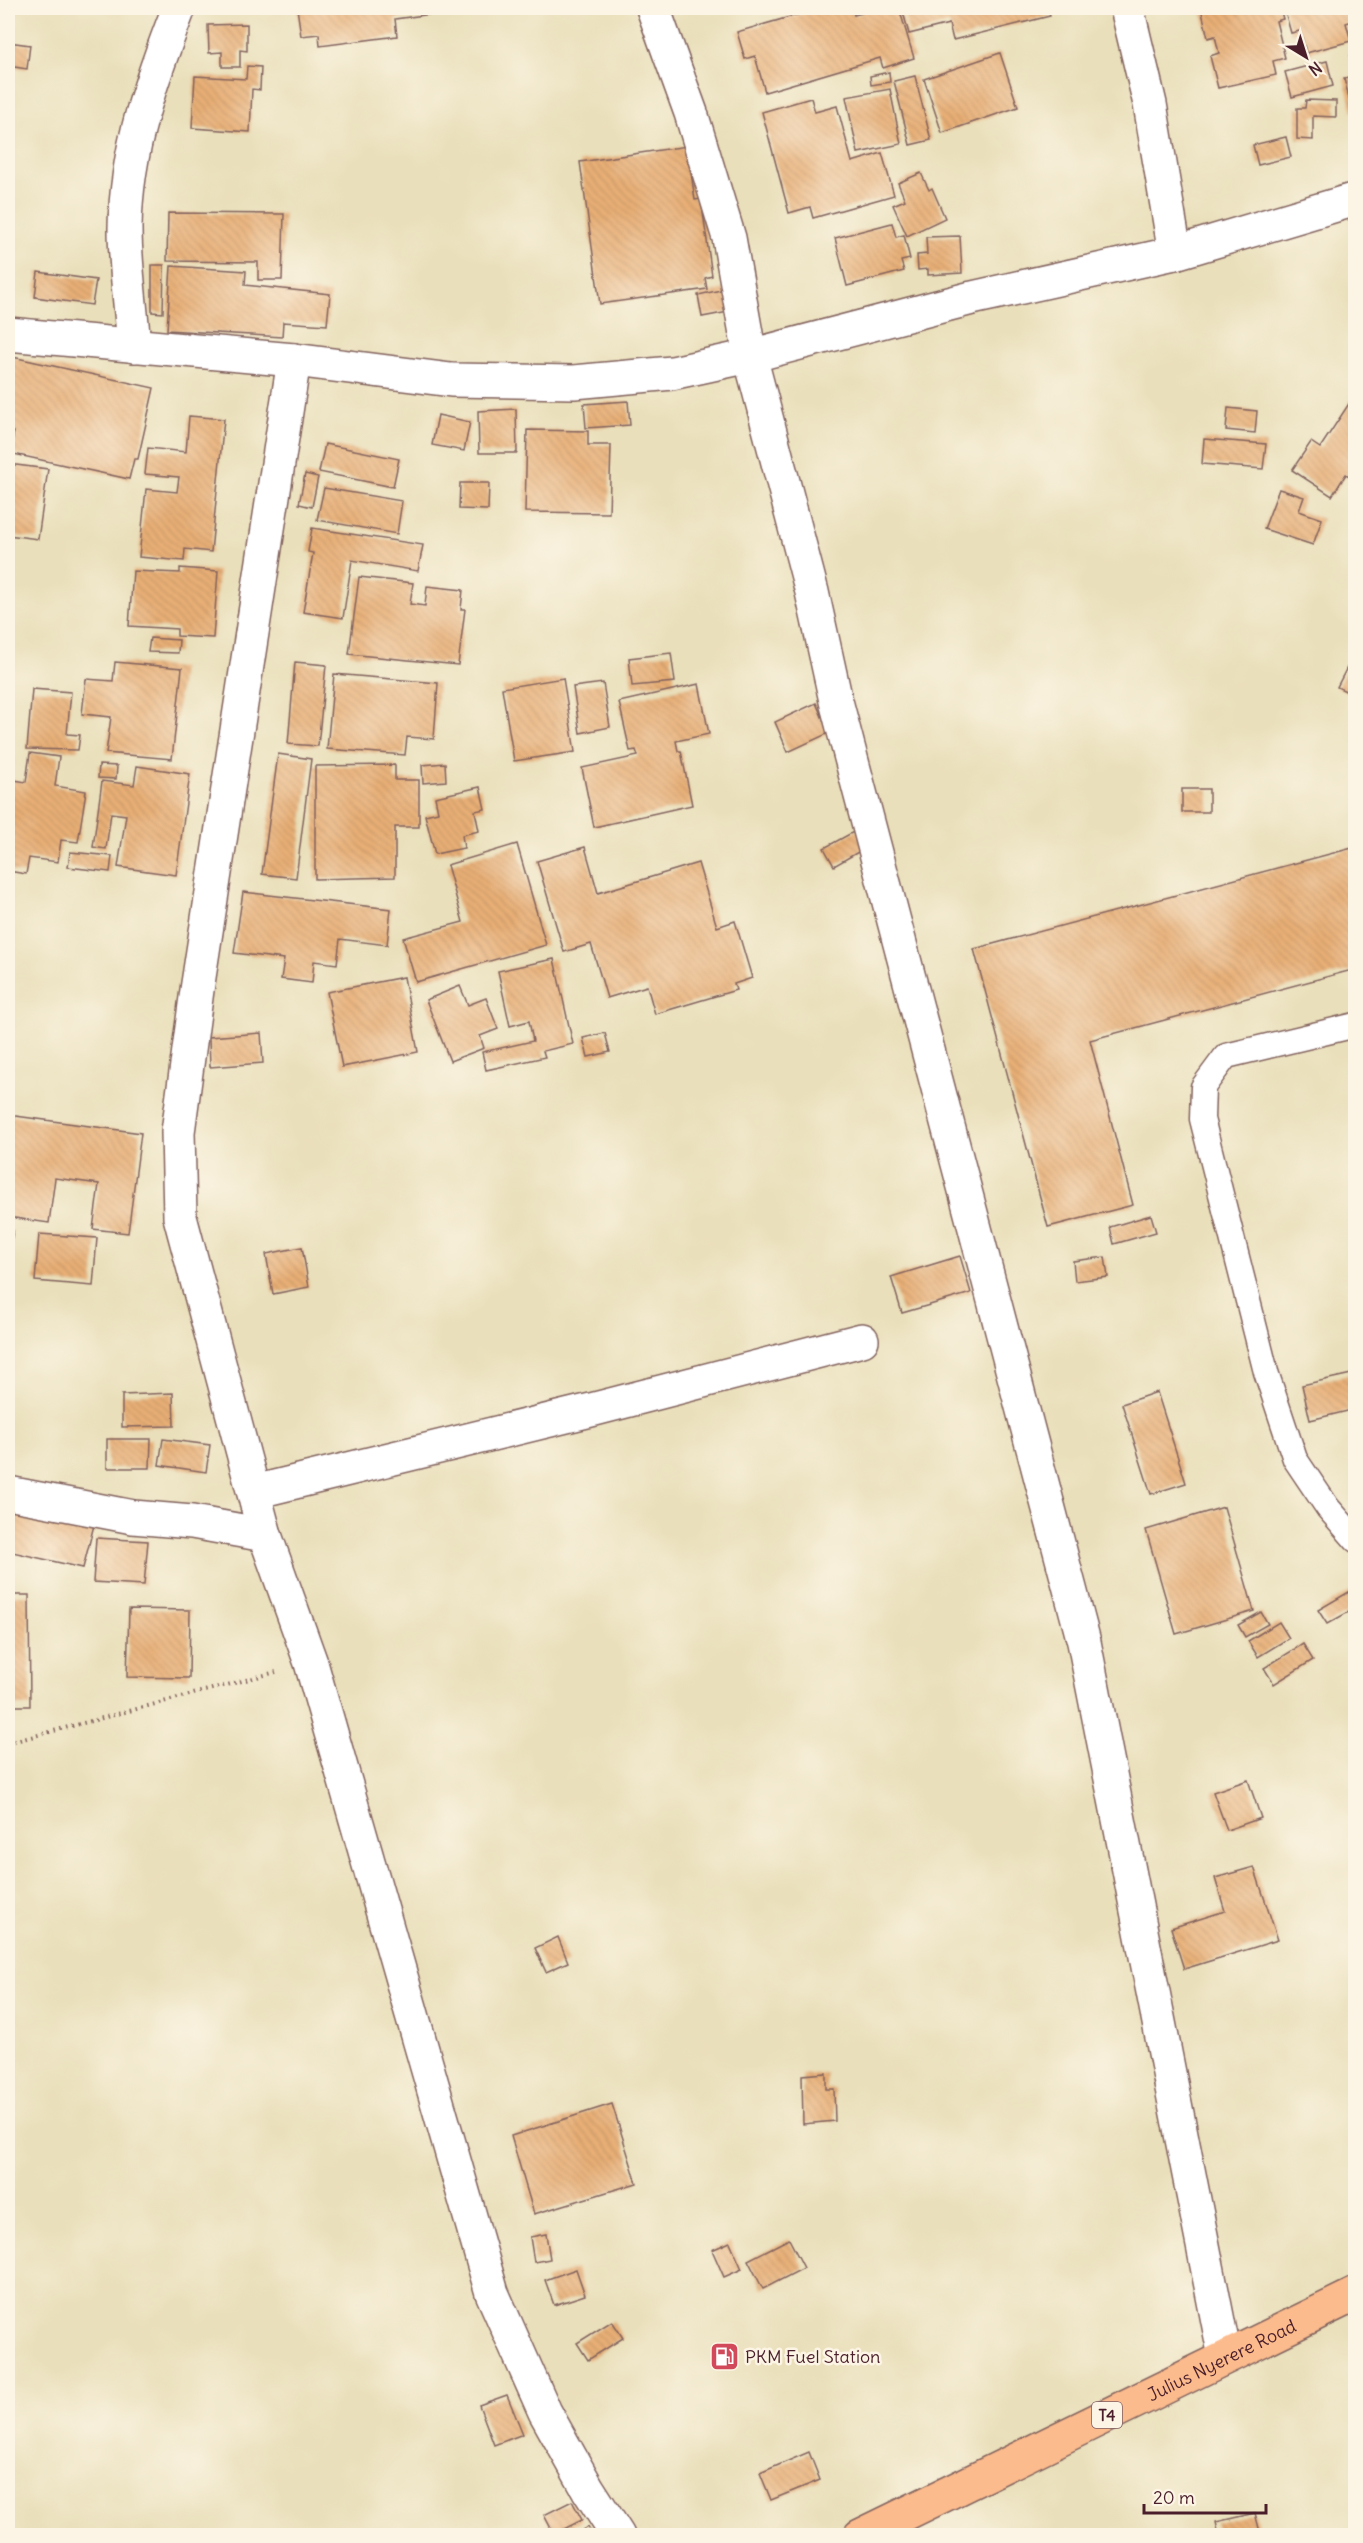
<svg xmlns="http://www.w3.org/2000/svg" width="1363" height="2543" viewBox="0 0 1363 2543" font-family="Delius,sans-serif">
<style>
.building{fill:url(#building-back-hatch)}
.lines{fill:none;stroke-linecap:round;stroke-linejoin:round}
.service-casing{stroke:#82625d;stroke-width:27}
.minor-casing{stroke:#82625d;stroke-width:36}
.trunk-casing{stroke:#82625d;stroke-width:36}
.path{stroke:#82625d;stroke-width:4;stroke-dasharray:1.5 4.5;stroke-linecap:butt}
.service{stroke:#fff;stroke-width:24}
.minor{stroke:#fff;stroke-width:33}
.trunk{stroke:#fbbb8d;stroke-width:33}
.labels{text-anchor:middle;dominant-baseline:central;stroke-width:5;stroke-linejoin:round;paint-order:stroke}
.shield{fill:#fcf5e5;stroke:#7f5f63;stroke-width:1.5}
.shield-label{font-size:16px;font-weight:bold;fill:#4a1f2b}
.poi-label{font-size:18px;fill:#4a1f2b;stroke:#fcf5e5;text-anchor:start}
.street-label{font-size:18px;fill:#4a1f2b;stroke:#fcf5e5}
</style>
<defs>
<pattern id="building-back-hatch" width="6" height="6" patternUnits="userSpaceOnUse" patternTransform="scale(1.5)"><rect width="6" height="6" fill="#e8af76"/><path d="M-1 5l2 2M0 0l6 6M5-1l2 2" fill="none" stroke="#c89666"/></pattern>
</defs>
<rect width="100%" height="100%" fill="#fcf5e5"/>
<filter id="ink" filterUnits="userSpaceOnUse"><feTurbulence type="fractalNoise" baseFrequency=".0167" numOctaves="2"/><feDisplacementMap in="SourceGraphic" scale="12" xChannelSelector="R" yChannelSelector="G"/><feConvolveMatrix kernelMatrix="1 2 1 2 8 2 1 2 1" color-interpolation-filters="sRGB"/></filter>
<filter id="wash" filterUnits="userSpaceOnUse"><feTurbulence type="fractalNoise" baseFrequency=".008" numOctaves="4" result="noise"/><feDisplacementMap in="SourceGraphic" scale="24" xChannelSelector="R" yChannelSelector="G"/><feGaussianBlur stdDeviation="1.35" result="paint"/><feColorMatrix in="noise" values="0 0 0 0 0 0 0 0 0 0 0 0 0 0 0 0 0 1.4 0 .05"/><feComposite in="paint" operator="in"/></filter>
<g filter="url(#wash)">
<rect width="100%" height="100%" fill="#e9dfba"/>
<g id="blocks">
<g class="building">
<polygon points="297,8 469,8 469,9 395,19 397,36 320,46 319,34 301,36"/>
<polygon points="821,8 852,8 854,15 862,13 861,9 866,8 899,8 914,58 883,68 880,58 765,92 755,56 745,59 737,32"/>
<polygon points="902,8 1048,8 1050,16 953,40 949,24 909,34"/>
<polygon points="1201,8 1280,8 1283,19 1276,21 1285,58 1273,61 1276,75 1218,88 1210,56 1219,53 1215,36 1208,38"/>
<polygon points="1284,8 1356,8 1356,20 1346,23 1351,41 1306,53 1300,31 1291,33"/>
<polygon points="247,24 247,51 240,50 240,67 222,67 222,52 209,53 208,25"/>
<polygon points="8,42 30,45 27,69 8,66"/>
<polygon points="1000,53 1018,107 942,133 924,79"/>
<polygon points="1356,55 1356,75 1355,75 1350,56"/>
<polygon points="1327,61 1333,86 1292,97 1285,72"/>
<polygon points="247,66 261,67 260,90 252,89 250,132 192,128 195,76 246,79"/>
<polygon points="889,72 890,82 871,85 870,76"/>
<polygon points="915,76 931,140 910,145 894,81"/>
<polygon points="1356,76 1356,111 1353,112 1344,79"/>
<polygon points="890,89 901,144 858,153 846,97"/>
<polygon points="811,98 815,112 837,106 852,162 882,153 894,195 813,218 810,207 789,213 762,112"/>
<polygon points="1306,100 1336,101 1336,117 1313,116 1313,140 1297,139 1297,108 1305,108"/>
<polygon points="1286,137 1291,157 1258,165 1253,145"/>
<polygon points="687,146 695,200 701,199 712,276 705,278 707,289 600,304 580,162"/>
<polygon points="921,173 929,190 932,188 945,218 907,236 893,205 905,200 898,183"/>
<polygon points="168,213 284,214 282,280 258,280 258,262 167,261"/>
<polygon points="892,223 896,237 904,235 910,259 901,261 904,271 847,286 835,238"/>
<polygon points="960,236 962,273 928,275 928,269 918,270 917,255 927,254 926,237"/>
<polygon points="152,265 164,265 163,313 152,312"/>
<polygon points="171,266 246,271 245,285 330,294 327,325 283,322 282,337 167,330"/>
<polygon points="38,272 96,280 92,305 35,297"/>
<polygon points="730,288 734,311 702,317 698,295"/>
<polygon points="8,356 154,388 138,459 134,459 129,479 9,453 14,432 8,430"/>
<polygon points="1356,393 1356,480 1346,474 1332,496 1292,470 1311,442 1320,448"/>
<polygon points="628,401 630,425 586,428 584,404"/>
<polygon points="1228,408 1257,411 1255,433 1226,430"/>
<polygon points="516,409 517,453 479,453 478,411"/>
<polygon points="438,415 470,422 464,451 432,445"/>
<polygon points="189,416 224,419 211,552 185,549 184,561 139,557 146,489 177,492 179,477 145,474 148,448 186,452"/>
<polygon points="527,430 588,431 588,445 611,445 609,513 525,512"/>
<polygon points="1204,439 1266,444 1263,469 1202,464"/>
<polygon points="325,444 399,459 393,487 319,472"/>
<polygon points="8,464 48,469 38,539 8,535"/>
<polygon points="305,474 318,477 312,507 299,504"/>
<polygon points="460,483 489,483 488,510 459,509"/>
<polygon points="324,488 402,501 397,534 317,520"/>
<polygon points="1279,489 1304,497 1299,511 1322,519 1313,545 1264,529"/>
<polygon points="312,528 423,545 418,571 352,560 343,618 303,612 313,553 308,552"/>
<polygon points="180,568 218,571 213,638 177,636 177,629 129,626 133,571 180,573"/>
<polygon points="359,577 413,583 410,604 425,606 427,586 463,590 461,609 465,609 458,665 349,654"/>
<polygon points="150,638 179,640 178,653 148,652"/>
<polygon points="671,653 675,682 632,686 629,658"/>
<polygon points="1352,658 1356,660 1356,696 1337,687"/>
<polygon points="115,662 182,668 172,759 106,753 111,717 82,714 86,679 113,681"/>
<polygon points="295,662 326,665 318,746 288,744"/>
<polygon points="334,674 438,683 434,739 407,737 405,755 327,749"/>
<polygon points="563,678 575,752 514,761 502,688"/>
<polygon points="603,683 610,727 580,733 573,687"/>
<polygon points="699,684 709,734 676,741 678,751 681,751 692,805 594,827 582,768 638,756 636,750 630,751 619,702"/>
<polygon points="32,689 71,692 67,734 80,735 78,750 27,749"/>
<polygon points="816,703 829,733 788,752 775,722"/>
<polygon points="30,753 59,757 55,786 86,791 78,842 61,840 58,862 29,858 26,874 8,871 8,779 26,782"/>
<polygon points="278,754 311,759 296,878 262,874"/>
<polygon points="445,763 446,781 423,783 422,765"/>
<polygon points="99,765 117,766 116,779 98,778"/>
<polygon points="395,765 395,780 419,780 419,827 395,827 395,877 315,879 315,766"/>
<polygon points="137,766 190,774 176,875 118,867 126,815 111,813 106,849 93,847 102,781 134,785"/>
<polygon points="480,787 485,809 475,811 479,831 462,835 464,848 435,854 425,815 438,812 435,797"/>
<rect x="1182" y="789" width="27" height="23"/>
<polygon points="857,830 867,847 834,866 824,848"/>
<polygon points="517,844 546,945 416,982 403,938 463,922 447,865"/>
<polygon points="585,847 598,893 698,863 717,927 735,921 752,978 734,984 736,990 655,1014 647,986 607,998 591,944 564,952 537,861"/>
<polygon points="1356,847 1356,969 1090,1040 1133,1205 1048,1227 974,949"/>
<polygon points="70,852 112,856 110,872 68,867"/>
<polygon points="243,892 391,909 387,945 340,939 337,964 314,961 312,983 281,979 284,959 234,953"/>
<polygon points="554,959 573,1044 543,1051 545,1057 486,1070 482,1052 533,1041 529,1021 510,1026 498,971"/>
<polygon points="404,977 418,1052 342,1067 327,992"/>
<polygon points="460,986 468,1005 486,998 498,1029 480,1036 484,1048 450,1061 426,1000"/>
<polygon points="261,1033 263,1063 210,1067 209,1037"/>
<polygon points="605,1033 610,1052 588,1057 583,1038"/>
<polygon points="8,1115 141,1133 128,1233 93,1229 99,1184 55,1178 49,1223 8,1217"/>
<polygon points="1151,1215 1156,1232 1114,1244 1110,1227"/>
<polygon points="8,1230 13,1231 9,1251 8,1251"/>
<polygon points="39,1234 97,1238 93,1286 35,1281"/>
<polygon points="302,1247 309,1287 273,1294 266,1254"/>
<polygon points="960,1256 971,1293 902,1313 891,1277"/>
<polygon points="1105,1257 1108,1277 1075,1281 1073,1261"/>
<polygon points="1356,1373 1356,1409 1310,1420 1302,1385"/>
<polygon points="1157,1392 1186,1483 1151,1494 1122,1404"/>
<polygon points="173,1393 174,1426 122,1427 122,1395"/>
<polygon points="107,1439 151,1439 150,1468 107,1468"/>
<polygon points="163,1439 210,1445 206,1472 159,1465"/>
<polygon points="8,1506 94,1525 83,1568 8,1551"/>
<polygon points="1224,1507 1254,1611 1176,1634 1146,1530"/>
<polygon points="96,1538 148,1541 144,1585 93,1582"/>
<polygon points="1354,1589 1356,1608 1327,1624 1318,1610"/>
<polygon points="8,1595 29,1595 30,1706 8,1706"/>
<polygon points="129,1609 190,1610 189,1678 127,1677"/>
<polygon points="1261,1612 1268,1624 1245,1637 1238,1625"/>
<polygon points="1279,1622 1289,1638 1258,1657 1248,1641"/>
<polygon points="1303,1644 1313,1660 1274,1684 1264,1668"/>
<polygon points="1248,1780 1261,1818 1227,1830 1213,1792"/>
<polygon points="1254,1867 1278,1940 1184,1969 1171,1928 1225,1911 1215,1878"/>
<polygon points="558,1937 568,1962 546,1972 535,1948"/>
<polygon points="826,2073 826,2089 834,2089 835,2121 803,2124 802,2075"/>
<polygon points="612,2104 637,2183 534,2214 511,2136"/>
<polygon points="546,2234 550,2259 534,2262 530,2237"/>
<polygon points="789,2239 804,2268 763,2289 748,2260"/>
<polygon points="730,2242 742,2269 724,2277 712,2250"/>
<polygon points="576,2269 585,2295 554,2305 545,2280"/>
<polygon points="612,2321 623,2338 588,2360 577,2343"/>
<polygon points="507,2395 523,2434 494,2445 479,2405"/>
<polygon points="809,2452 820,2480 771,2500 760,2473"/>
<polygon points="572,2501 582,2520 554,2534 544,2515"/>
<polygon points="1255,2513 1261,2536 1219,2536 1216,2522"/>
<polygon points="588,2527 593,2536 574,2536"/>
</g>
</g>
</g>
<g filter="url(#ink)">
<use href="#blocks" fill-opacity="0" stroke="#82625d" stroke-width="1.5"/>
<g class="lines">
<defs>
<polyline id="service" points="1356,1025 1226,1056 1203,1087 1202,1119 1266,1372 1295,1459 1328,1508 1356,1540"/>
<g id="minor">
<polyline points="653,8 691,113 729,238 750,356 812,592 836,701 1084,1642 1225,2357"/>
<polyline points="1127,8 1150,104 1175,253"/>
<polyline points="8,334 294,360 451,380 574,382 672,373 750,356 972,298 1175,253 1356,199"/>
<path d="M134,346C131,307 125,267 125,228C126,149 151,80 179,8"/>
<polyline points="294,360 197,990 178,1132 180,1217 265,1535 311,1663 492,2293 545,2412 588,2489 618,2536"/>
<polyline points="254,1492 591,1410 862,1340"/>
<polyline points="8,1493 133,1517 192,1522 265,1535"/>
</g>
<g id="trunk">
<path id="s1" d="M860,2536L1356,2294"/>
</g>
</defs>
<use href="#service" class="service-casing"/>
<use href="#minor" class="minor-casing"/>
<use href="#trunk" class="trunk-casing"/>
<polyline class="path" points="8,1743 276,1672"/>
<use href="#service" class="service"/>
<use href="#minor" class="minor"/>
<use href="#trunk" class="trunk"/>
</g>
</g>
<defs>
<symbol id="fuel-square" viewBox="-11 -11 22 22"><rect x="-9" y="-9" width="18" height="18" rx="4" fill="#d1495b" stroke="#fcf5e5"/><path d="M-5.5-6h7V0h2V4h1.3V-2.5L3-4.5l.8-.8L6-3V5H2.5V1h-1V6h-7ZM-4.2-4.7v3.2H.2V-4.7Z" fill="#fff"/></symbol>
</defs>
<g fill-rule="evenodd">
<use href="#fuel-square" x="708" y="2340" width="33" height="33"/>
</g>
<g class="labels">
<rect class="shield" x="1092" y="2402" width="30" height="26" rx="4.5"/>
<g class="shield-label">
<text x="1107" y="2415">T4</text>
</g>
<g class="poi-label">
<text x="745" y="2356">PKM Fuel Station</text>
</g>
<g class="street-label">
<text stroke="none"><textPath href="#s1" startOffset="402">Julius Nyerere Road</textPath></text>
</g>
</g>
<rect width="1363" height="2543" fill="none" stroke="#fcf5e5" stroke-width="30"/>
<g transform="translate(1306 57) rotate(142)" stroke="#fcf5e5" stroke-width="4.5" paint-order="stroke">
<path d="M0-4.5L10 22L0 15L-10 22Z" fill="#4a1f2b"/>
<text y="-9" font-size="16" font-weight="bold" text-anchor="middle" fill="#4a1f2b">N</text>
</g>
<path d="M1144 2504v9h122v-9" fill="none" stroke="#4a1f2b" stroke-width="3"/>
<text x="1153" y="2504" font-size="18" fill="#4a1f2b" stroke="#fcf5e5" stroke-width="4.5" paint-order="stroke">20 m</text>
</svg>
